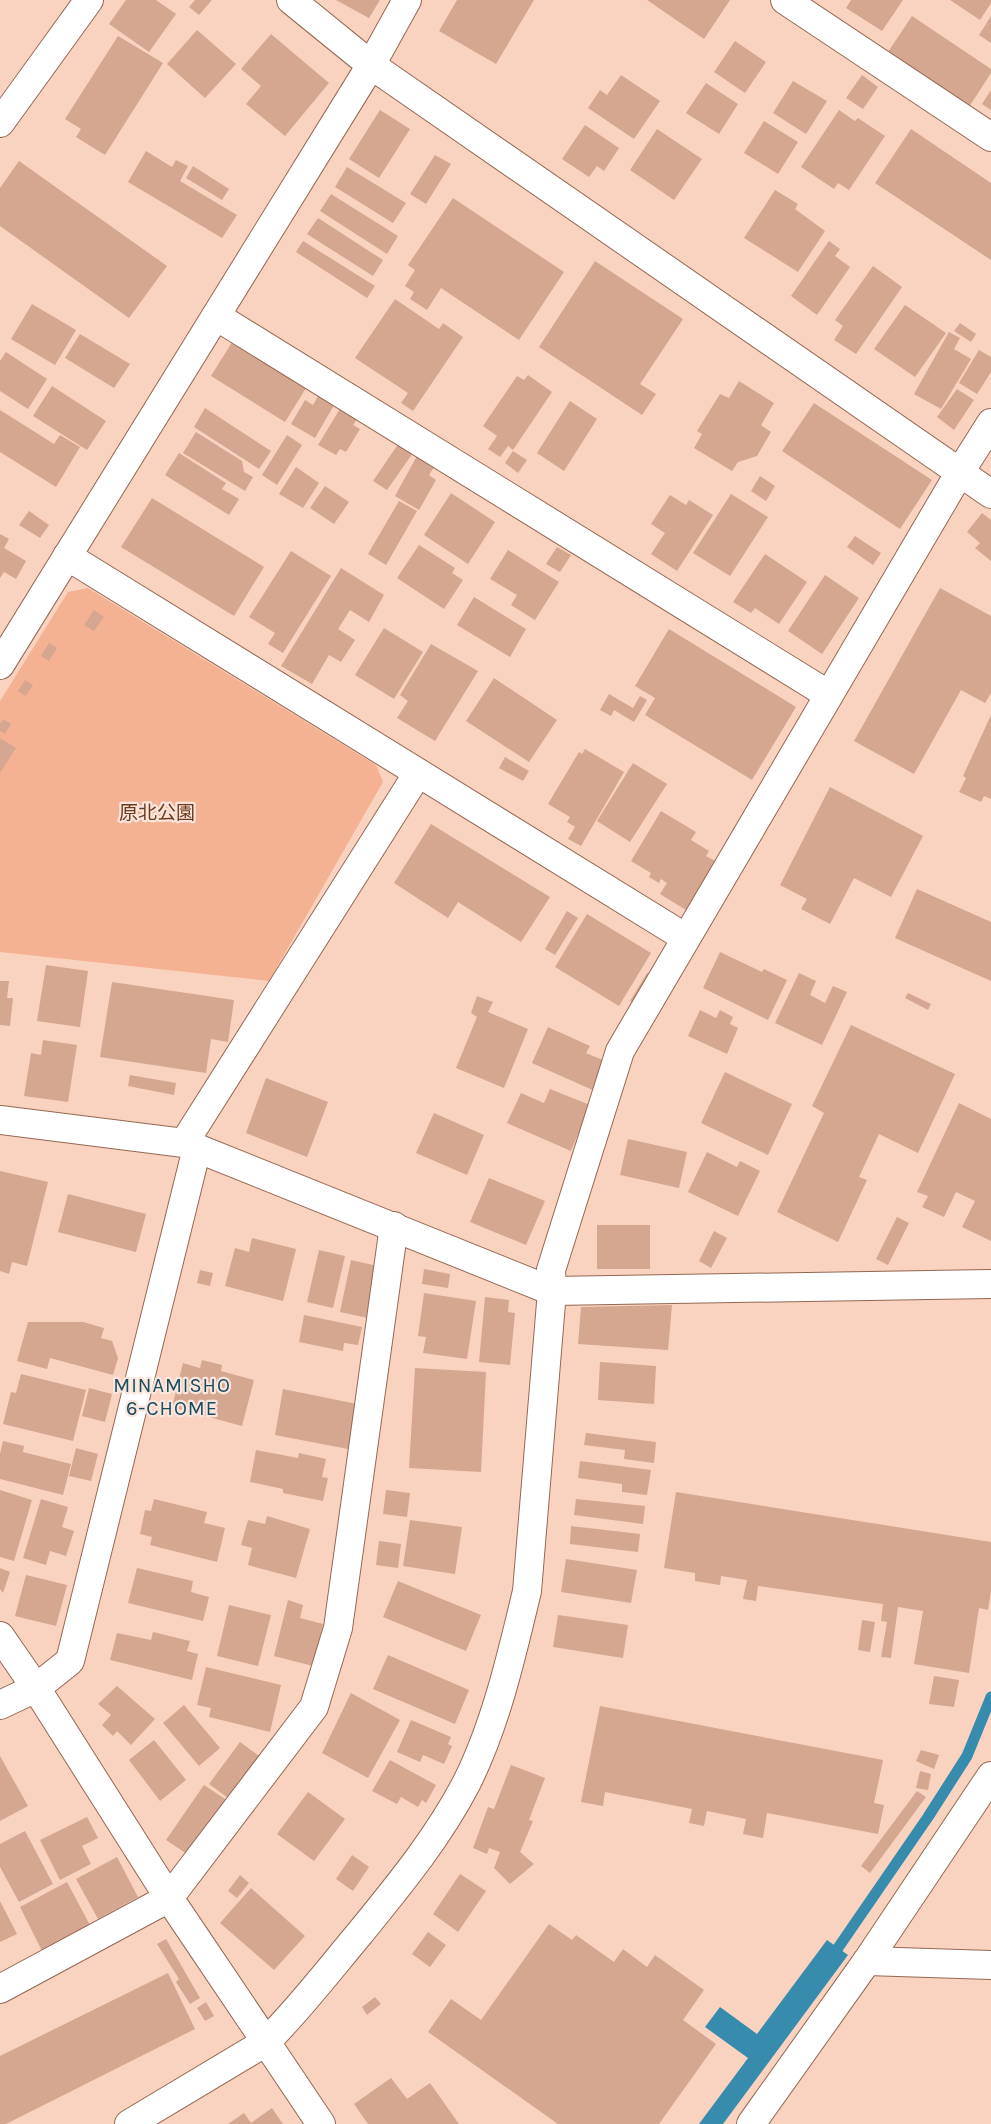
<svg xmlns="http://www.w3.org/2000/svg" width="991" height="2124" viewBox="0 0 991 2124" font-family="Karla,'Noto Sans JP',sans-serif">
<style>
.green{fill:#f4b292}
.water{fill:#378bac}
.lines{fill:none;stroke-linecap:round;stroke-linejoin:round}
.stream{stroke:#378bac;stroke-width:11}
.building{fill:#d5a690}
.minor-casing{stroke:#936853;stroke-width:30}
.tertiary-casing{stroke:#936853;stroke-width:30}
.minor{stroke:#fff;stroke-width:28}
.tertiary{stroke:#fff;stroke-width:28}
.labels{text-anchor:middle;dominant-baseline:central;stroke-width:4.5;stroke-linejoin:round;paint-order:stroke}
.park-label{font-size:19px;fill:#6e381a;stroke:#f9e5db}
.neighbourhood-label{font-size:20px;letter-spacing:1px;fill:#1a4a5d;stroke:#f9e5db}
</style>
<rect width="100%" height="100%" fill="#fad3c0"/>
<polygon class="green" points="88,588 376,765 383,782 269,981 0,952 0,701 68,592"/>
<polygon class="water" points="827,1940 848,1955 723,2124 699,2124 748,2058 705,2027 720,2007 757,2034"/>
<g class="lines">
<polyline class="stream" points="829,1961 928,1817 967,1756 991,1697"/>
</g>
<g class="building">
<polygon points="126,0 156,0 176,14 149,52 109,24"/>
<polygon points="195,0 212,0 199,15 189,7"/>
<polygon points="336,0 380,0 369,18"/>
<polygon points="457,0 534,0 496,64 439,31"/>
<polygon points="647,0 730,0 704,39"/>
<polygon points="851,0 903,0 882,31 846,8"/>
<polygon points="950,0 991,0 991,3 980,20"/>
<polygon points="912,16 991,69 991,73 969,107 888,52"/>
<polygon points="991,16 991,43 979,35"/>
<polygon points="197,30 236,64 205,98 167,64"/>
<polygon points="271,34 329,83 285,136 246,104 261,86 241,69"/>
<polygon points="118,36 163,63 105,155 76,137 81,129 65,119"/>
<polygon points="735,41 766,62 745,93 714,72"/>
<polygon points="621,75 660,101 634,139 588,108 600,90 607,95"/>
<polygon points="862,75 878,87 863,109 846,98"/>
<polygon points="793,81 827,101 806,134 773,113"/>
<polygon points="706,83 738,104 719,134 686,113"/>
<polygon points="991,90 991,110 982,104"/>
<polygon points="380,110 410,129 379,178 349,159"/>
<polygon points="839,110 855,121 858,118 885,136 849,190 838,183 834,189 801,167"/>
<polygon points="764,121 798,142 778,174 744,153"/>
<polygon points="585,125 619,148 604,171 597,166 589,177 562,159"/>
<polygon points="657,129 702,159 674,200 630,170"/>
<polygon points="911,129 991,183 991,260 875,183"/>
<polygon points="146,151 172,167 176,160 188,166 180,181 237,215 222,238 128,182"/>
<polygon points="435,155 451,164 426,204 410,194"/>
<polygon points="19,161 167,266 129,318 0,226 0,188"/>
<polygon points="193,166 229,189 222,200 186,178"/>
<polygon points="347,167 406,203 393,223 335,187"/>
<polygon points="775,190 798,204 795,209 825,231 798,272 744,238"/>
<polygon points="331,194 398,236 387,254 320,211"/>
<polygon points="453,198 564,272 519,340 441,288 427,310 410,299 414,292 405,286 415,270 408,265"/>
<polygon points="318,218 383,260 373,276 307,234"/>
<polygon points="303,241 375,286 367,298 296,252"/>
<polygon points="829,241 840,249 835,256 850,267 817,315 791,296"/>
<polygon points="595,261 683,319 640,384 656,394 642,415 539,347"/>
<polygon points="873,266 902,287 856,354 834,340 843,326 835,320"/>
<polygon points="395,299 439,329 443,323 463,337 413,411 401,403 408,393 355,358"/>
<polygon points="32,304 76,330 55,365 11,339"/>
<polygon points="905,305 946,333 915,377 874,349"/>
<polygon points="960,323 976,334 971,342 954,331"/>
<polygon points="949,332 960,338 954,349 971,359 941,409 914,394"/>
<polygon points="80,334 130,364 114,388 65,358"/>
<polygon points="234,339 308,385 285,422 211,376"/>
<polygon points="979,350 991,357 991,372 977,394 959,383"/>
<polygon points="6,352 47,379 28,409 0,391 0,361"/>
<polygon points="528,375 552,392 513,450 508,446 500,457 488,449 497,436 483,426 517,376 524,380"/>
<polygon points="739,381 774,403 761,425 771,432 757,456 738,462 732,471 694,448 702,434 697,431 720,394 729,398"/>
<polygon points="52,386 106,421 87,450 33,416"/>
<polygon points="957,389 974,400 954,430 937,417"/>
<polygon points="321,391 337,400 315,438 291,424 305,400 313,405"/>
<polygon points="570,401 597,419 564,471 537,453"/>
<polygon points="814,403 932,480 900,529 782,451"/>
<polygon points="343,404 360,415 353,425 360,429 346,452 340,449 336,455 318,445"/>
<polygon points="205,408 271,451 259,469 194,427"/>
<polygon points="0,410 54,444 60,435 80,447 56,487 0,452"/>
<polygon points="196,432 242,461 244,472 253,477 245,491 183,453"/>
<polygon points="287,435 302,445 277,485 262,475"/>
<polygon points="401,440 415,450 387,490 373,481"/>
<polygon points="513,451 527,460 518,473 505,463"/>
<polygon points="179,453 226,483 222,489 239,499 229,515 165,475"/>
<polygon points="418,454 436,464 429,475 436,480 419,510 395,496"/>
<polygon points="296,467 319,483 303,508 279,494"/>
<polygon points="760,476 775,486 766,501 751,491"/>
<polygon points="325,486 349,502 334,524 310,508"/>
<polygon points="451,493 495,522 468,564 424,535"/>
<polygon points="731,494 768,517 730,576 693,553"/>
<polygon points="670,495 686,505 689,500 713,515 677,571 651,554 665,533 651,524"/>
<polygon points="152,498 264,567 234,616 121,547"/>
<polygon points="399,501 417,511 386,565 368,554"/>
<polygon points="29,511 49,525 40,538 19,525"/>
<polygon points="982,513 991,520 991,561 975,548 980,543 967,532"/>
<polygon points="0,534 9,539 4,548 26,561 16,579 4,572 0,578"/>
<polygon points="855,536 881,553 873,565 847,547"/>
<polygon points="419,545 455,568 452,573 463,580 444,609 397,578"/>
<polygon points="557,547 571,555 560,572 546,564"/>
<polygon points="508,550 559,582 535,620 511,605 517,595 490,579"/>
<polygon points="291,551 331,576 283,653 268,644 275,633 249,617"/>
<polygon points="765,554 807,582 779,624 755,608 751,613 733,602"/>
<polygon points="341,568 384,595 369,622 350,610 338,629 355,640 341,662 329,655 312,684 281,666"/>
<polygon points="825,575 859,598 822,654 788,631"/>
<polygon points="940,588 991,616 991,693 985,703 961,690 914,774 854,741"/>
<polygon points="474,597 526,629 510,657 457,625"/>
<polygon points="94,610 104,617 94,631 84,625"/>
<polygon points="384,628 423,652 394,699 355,675"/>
<polygon points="669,629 796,707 752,780 645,715 655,698 635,686"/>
<polygon points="49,643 57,648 49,661 41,656"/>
<polygon points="431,644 478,671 435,741 397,718 408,701 400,695"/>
<polygon points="494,678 557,720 529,762 466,721"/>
<polygon points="25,680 33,685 26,696 18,691"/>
<polygon points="609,694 633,708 640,696 647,700 634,722 614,710 611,716 600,710"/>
<polygon points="991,715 991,799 984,796 981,802 959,792 966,778 963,776"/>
<polygon points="3,719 11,724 5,734 0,731 0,724"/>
<polygon points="0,738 16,748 0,773"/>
<polygon points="585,749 624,772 581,846 568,839 575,827 567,822 570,817 548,804 579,752 582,754"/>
<polygon points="505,757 529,771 523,781 499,768"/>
<polygon points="633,763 667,784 630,842 597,821"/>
<polygon points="830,787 923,836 891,897 854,878 830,924 801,909 807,899 780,885"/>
<polygon points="661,811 696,832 691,840 709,851 706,856 717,862 696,904 692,902 686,910 660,894 667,883 661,879 659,883 649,877 651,873 631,861"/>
<polygon points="431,824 550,897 521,942 458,902 448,918 394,883"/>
<polygon points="917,889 991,922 991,981 895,938"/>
<polygon points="567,911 578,918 555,955 545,949"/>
<polygon points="587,914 651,953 619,1006 555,967"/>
<polygon points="720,952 762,972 764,969 787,980 768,1020 703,988"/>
<polygon points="46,965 88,971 80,1027 37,1021"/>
<polygon points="647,973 654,977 637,1005 630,1001"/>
<polygon points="799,973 816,981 810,995 825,1003 833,986 847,992 822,1045 775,1023"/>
<polygon points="0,981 9,981 7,998 13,998 10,1026 0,1025"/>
<polygon points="112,982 234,1000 228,1042 211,1039 206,1073 100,1057"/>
<polygon points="908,993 931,1004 928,1010 905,998"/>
<polygon points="477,996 493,1002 488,1012 528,1029 504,1088 456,1068 477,1017 471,1013"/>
<polygon points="700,1010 716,1018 720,1010 733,1017 730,1024 738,1028 727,1054 688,1036"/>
<polygon points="851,1025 955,1074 918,1153 879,1134 859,1177 867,1180 838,1242 777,1212 824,1113 812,1106"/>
<polygon points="548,1027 590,1046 586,1053 610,1063 597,1092 532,1063"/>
<polygon points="43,1040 77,1045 68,1102 24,1096 31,1053 41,1055"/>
<polygon points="725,1072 792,1104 768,1155 701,1123"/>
<polygon points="130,1075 176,1083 174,1095 128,1086"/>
<polygon points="266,1078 328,1102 307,1157 246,1133"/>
<polygon points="550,1089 590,1105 571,1151 507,1123 521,1093 544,1103"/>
<polygon points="959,1103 991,1119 991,1241 962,1227 975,1201 956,1192 944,1217 922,1207 928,1196 917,1192"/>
<polygon points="434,1113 484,1135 467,1175 416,1153"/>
<polygon points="628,1139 687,1152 679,1188 620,1175"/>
<polygon points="707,1152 737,1167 740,1161 760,1171 738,1216 688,1192"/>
<polygon points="0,1171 48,1182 27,1266 12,1262 9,1274 0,1271"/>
<polygon points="489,1178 545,1201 526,1245 470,1222"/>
<polygon points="68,1194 146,1214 136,1252 58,1232"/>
<polygon points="897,1217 909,1223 888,1265 876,1259"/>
<rect x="597" y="1225" width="53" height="44"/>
<polygon points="714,1231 727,1238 711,1268 699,1261"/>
<polygon points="252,1238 296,1249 283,1301 225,1286 235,1248 249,1252"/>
<polygon points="319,1250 345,1256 333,1308 307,1302"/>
<polygon points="351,1260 382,1267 372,1319 340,1312"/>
<polygon points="424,1269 450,1274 448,1288 422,1284"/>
<polygon points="200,1270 213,1273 210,1286 197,1283"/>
<polygon points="424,1293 476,1301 467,1359 423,1353 426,1337 418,1336"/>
<polygon points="485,1297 509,1300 508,1312 515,1313 510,1365 479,1362"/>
<polygon points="672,1305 668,1350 578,1344 581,1307"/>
<polygon points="304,1315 362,1327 358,1345 344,1343 343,1351 299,1342"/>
<polygon points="28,1322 83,1322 104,1328 101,1338 112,1341 118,1358 113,1375 50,1358 47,1369 17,1361"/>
<polygon points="202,1360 222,1365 221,1371 254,1380 242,1426 172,1407 183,1363 200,1368"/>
<polygon points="600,1362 656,1366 654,1404 598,1400"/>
<polygon points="415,1368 486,1372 481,1472 409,1468"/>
<polygon points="21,1374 86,1390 73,1441 3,1424 11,1392 16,1393"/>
<polygon points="89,1388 112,1394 105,1422 82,1416"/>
<polygon points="283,1389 357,1404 348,1449 275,1435"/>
<polygon points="586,1433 656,1442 654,1463 624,1459 625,1450 584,1445"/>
<polygon points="3,1441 24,1446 23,1452 71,1464 63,1495 0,1479 0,1454"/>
<polygon points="76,1448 98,1454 91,1481 69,1476"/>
<polygon points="256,1450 298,1458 299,1453 326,1459 322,1477 328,1478 323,1501 283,1493 283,1489 250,1482"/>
<polygon points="580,1461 651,1470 647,1495 622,1492 622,1484 578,1478"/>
<polygon points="0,1490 32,1500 14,1561 0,1557"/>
<polygon points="386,1490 410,1493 407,1517 383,1514"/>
<polygon points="676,1492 991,1542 991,1592 988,1610 979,1608 969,1673 914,1664 923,1611 898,1607 891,1658 881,1657 887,1622 881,1621 883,1604 758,1586 756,1601 743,1599 747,1580 721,1576 720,1585 695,1581 695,1573 664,1568"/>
<polygon points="41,1499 68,1507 62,1527 74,1531 66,1556 50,1551 46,1565 23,1558"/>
<polygon points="154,1499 207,1512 204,1523 225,1528 217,1562 150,1545 152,1537 140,1534 145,1510 151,1511"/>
<polygon points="576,1499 645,1506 643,1524 574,1515"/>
<polygon points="267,1516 310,1529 296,1578 248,1565 252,1548 241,1545 248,1520 265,1524"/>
<polygon points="410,1520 462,1527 455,1574 403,1566"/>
<polygon points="571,1526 640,1534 638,1552 570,1544"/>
<polygon points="379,1541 401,1544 398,1568 376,1565"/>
<polygon points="566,1559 637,1570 631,1603 561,1592"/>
<polygon points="0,1568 10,1572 3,1593 0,1589"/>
<polygon points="137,1568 193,1581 191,1592 209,1597 203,1621 128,1603"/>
<polygon points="26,1575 67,1585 56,1626 15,1616"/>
<polygon points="398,1581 481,1615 466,1651 383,1617"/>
<polygon points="288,1600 303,1605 300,1618 323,1624 313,1666 274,1656"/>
<polygon points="229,1605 271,1615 258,1666 217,1656"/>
<polygon points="558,1615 628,1625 623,1658 553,1647"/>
<polygon points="862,1620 875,1622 870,1652 858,1650"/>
<polygon points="153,1632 190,1641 187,1651 198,1654 192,1680 110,1660 117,1633 151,1640"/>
<polygon points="388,1655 469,1690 455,1724 373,1689"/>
<polygon points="206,1667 281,1685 270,1732 209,1717 211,1708 197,1705"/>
<polygon points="934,1676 959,1680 954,1707 929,1704"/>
<polygon points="117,1686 155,1719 131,1745 117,1731 113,1736 102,1725 111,1715 98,1704"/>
<polygon points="351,1693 400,1720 368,1778 322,1753"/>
<polygon points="184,1705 220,1748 199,1766 163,1723"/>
<polygon points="600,1706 883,1760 874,1803 884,1805 878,1834 767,1813 763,1838 743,1834 746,1819 707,1811 704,1826 689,1823 692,1809 605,1792 603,1806 581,1802"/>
<polygon points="411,1720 451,1737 448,1744 452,1746 444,1764 423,1755 420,1762 397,1752"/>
<polygon points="154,1740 186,1780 160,1801 129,1760"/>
<polygon points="240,1742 266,1761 228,1798 209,1784"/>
<polygon points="921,1750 939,1755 934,1769 916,1761"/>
<polygon points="0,1756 28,1806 0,1821"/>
<polygon points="390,1760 436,1785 426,1803 422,1800 418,1807 401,1797 397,1804 372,1791"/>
<polygon points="511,1765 545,1778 529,1820 533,1821 520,1852 534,1864 510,1884 494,1868 500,1852 489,1848 487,1854 473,1848 488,1807 494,1809"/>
<polygon points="920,1771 931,1774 928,1790 916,1788"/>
<polygon points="204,1785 234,1805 196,1860 166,1840"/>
<polygon points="917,1791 926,1797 870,1873 861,1866"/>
<polygon points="308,1792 345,1819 314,1861 277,1834"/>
<polygon points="87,1817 98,1838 82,1846 91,1864 60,1880 40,1840"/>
<polygon points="25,1831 53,1884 19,1902 0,1867 0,1844"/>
<polygon points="352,1855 369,1867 353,1891 336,1879"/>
<polygon points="117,1857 138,1897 98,1919 76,1879"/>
<polygon points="460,1874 486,1891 458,1932 433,1914"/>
<polygon points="240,1875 249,1883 237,1898 228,1891"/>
<polygon points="67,1882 90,1925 42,1951 20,1907"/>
<polygon points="251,1888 305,1936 274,1970 220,1923"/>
<polygon points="0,1901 17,1934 0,1942"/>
<polygon points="549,1924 572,1940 576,1935 614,1962 623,1949 647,1967 655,1955 704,1990 683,2020 716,2044 659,2124 558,2124 428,2032 451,1999 481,2020"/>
<polygon points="428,1932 446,1945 430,1967 412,1954"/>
<polygon points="166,1939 200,1998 190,2004 176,1982 179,1979 157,1944"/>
<polygon points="168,1973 195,2029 6,2124 0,2124 0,2056"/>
<polygon points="375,1997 381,2004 367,2015 362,2007"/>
<polygon points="206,2002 214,2016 205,2021 197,2008"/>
<polygon points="391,2078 407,2099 430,2083 459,2124 368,2124 354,2104"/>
<polygon points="272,2108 283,2124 228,2124 244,2113 251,2123"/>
</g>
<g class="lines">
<defs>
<g id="minor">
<polyline points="785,0 991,137"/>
<polyline points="0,123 89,0"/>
<polyline points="216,316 829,695"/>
<polyline points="67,556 686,938"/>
<polyline points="0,1120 184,1143 552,1291 991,1284"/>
<polyline points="184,1143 418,773"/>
<polyline points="0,1705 36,1688 70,1661 197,1148"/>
<polyline points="867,1961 991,1965"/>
<polyline points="0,1989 169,1898 314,1707 338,1628 394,1226"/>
<path d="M321,2124L266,2042C300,2008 329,1970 360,1933C399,1885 438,1838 467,1782C496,1724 512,1654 527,1591L552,1291L551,1270L620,1051L960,472L991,423"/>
<polyline points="751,2124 867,1961 991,1776"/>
</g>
<g id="tertiary">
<polyline points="291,0 371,65 991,494"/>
<polyline points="0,665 371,65 407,0"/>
<polyline points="0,1636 36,1688 169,1898 266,2042 129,2124"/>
</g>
</defs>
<use href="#minor" class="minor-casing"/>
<use href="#tertiary" class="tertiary-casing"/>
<use href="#minor" class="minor"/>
<use href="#tertiary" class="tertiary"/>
</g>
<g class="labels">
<g class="park-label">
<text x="157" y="813">原北公園</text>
</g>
<g class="neighbourhood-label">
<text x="172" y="1385">MINAMISHO<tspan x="172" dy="23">6-CHOME</tspan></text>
</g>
</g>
</svg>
